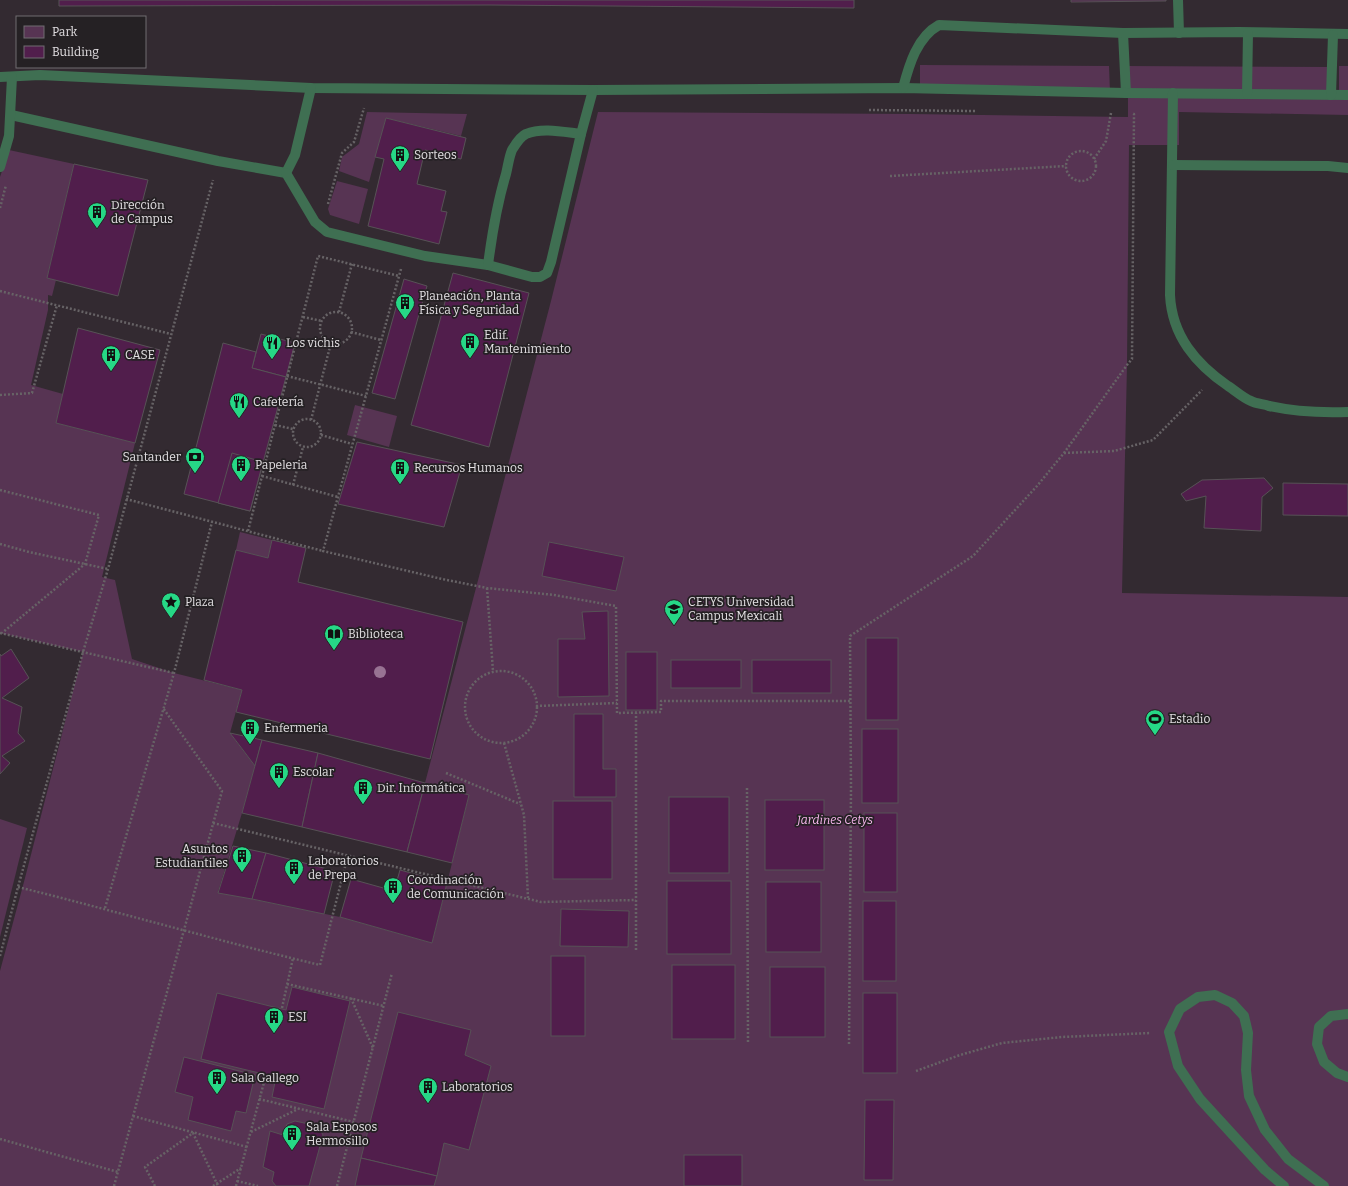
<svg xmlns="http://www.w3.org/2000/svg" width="1348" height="1186" viewBox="0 0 1348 1186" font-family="Bitter,serif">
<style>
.built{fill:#332a31;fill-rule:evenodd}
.green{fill:#573453}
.building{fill:#511e4c;stroke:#575256}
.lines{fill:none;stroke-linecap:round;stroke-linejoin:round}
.path{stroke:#676366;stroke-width:2.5;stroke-dasharray:2 2;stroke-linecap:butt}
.service{stroke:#3f6f52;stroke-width:10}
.tree{fill:#987393}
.labels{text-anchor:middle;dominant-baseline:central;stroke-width:3.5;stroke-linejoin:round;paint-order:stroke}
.poi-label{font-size:12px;fill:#e3e0e3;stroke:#252124;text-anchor:start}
.park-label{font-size:12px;font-style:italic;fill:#f7b6ed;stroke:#252124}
</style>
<rect width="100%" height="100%" fill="#252124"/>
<path class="built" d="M0,0H1348V1186H0ZM17,17H145V67H17Z"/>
<g class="green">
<polygon points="920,65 1109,66 1110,92 920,88"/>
<polygon points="1125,66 1332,67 1331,95 1126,93"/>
<rect x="1339" y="66" width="9" height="29"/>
<polygon points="1128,96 1348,98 1348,115 1179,112 1179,145 1129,145 1127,365 1122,593 1348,597 1348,1186 0,1186 0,971 25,878 83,652 0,633 0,177 9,150 74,164 47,278 56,280 52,296 48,295 48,310 31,385 63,394 56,423 135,443 102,577 115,580 132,659 174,673 242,690 230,733 255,766 242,813 218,892 340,917 432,943 469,795 425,783 551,301 598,112 911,114 1128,117"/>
<polygon points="367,112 467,114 461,136 386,118 369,182 339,171 342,157 359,144"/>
<polygon points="337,181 368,189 359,224 330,215 328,209"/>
<polygon points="355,405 397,416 389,447 347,435"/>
<polygon points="240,532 272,540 268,558 236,550"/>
<polygon points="0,819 27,828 0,937"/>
</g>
<g class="building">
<polygon points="59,0 854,0 854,8 489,5 59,6"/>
<polygon points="1071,0 1166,0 1166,1 1071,2"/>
<polygon points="386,118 466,138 461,159 425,150 417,184 446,191 441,211 447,212 439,244 368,226 384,159 375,157"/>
<polygon points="74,164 148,180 118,296 47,278"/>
<polygon points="453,273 529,293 489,447 411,425"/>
<polygon points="404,279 427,286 395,399 372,393"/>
<polygon points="78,328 160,350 135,443 56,423"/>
<polygon points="261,334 295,343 286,377 252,368"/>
<polygon points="223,343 256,352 252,368 286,377 250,511 184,494"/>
<polygon points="357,442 462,465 444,527 338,504"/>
<polygon points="232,453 263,462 250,511 218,503"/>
<polygon points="1264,478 1273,488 1262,497 1261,531 1204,528 1206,496 1186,501 1181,494 1202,480"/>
<polygon points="1283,483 1348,484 1348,516 1283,515"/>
<polygon points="272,540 306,548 298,582 463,622 430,759 236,712 242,690 204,680 236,550 268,558"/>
<polygon points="549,542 624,557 616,591 542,576"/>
<polygon points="608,611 609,696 558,697 558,639 585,639 582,612"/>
<rect x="866" y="638" width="32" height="82"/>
<polygon points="11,649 29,678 2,698 22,707 18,733 25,741 2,756 10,763 0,774 0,654 1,656"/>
<rect x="626" y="652" width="31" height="58"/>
<rect x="671" y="660" width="70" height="28"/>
<rect x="752" y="660" width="79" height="33"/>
<polygon points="574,714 603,714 603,769 616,769 616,797 574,797"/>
<rect x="862" y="729" width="36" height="74"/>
<polygon points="230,733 262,740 255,766 243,750"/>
<polygon points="262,740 318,753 302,827 242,813"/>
<polygon points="318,753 425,783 407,852 302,827"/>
<polygon points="425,783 469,795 452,863 407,852"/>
<rect x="669" y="797" width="60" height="76"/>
<rect x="765" y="800" width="59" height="70"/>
<rect x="553" y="801" width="59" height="78"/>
<rect x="864" y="813" width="33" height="79"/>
<polygon points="233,846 266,853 252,899 218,893"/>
<polygon points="266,853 335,871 324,914 252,899"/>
<polygon points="400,870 447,883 432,943 340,917 351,879 394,891"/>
<rect x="667" y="881" width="64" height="73"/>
<rect x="766" y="882" width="55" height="70"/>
<rect x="863" y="901" width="33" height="80"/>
<polygon points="561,909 629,911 628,947 560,946"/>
<rect x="551" y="956" width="34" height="80"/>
<rect x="672" y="965" width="63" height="74"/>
<rect x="770" y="967" width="55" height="70"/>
<polygon points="292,987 350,1001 324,1109 272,1097 276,1077 201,1059 217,993 286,1010"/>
<rect x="863" y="993" width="34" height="80"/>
<polygon points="398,1012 471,1030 465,1055 491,1066 469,1150 444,1143 437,1176 361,1158"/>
<polygon points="184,1057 255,1075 246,1113 236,1111 231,1131 188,1120 193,1097 175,1092"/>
<polygon points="865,1100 894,1100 893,1180 864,1180"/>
<polygon points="295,1121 318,1126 323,1135 309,1186 276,1186 272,1181 274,1172 263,1167 270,1131 283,1135 287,1124"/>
<rect x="684" y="1155" width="58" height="31"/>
<polygon points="361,1158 437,1176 434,1186 355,1186"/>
</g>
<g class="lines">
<g class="path">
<polyline points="869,110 976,111"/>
<circle cx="1081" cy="166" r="15"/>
<polyline points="1094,159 1106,141 1111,113"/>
<polyline points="890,176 1066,166"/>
<polyline points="328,204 342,153 354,142 364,108"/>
<polyline points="0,208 6,185"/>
<polyline points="401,269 323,551 442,579 487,588 554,595 616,606 617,713 661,712 661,701 850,701"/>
<polyline points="0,291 171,334"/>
<polyline points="339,312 352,264"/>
<circle cx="336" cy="328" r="16"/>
<polyline points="303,317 322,321"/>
<polyline points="351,332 381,340"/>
<polyline points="287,376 366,396"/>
<polyline points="0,395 32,393 57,305"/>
<circle cx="307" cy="433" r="14"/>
<polyline points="311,420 331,343"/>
<polyline points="275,425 293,429"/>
<polyline points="321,435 352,444"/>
<polyline points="1064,453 1114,451 1153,440 1202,390"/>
<polyline points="262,476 338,497"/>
<polyline points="293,485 303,447"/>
<polyline points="0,490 99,515 85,564 2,633"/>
<polyline points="126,499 323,551"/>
<polyline points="248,531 318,256 399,276"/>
<polyline points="0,544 29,552 108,569"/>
<polyline points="487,588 493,671"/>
<polyline points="0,633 174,673"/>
<circle cx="501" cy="707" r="36"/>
<polyline points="536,706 617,703"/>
<polyline points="504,743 524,815 528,898"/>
<polyline points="446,773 520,804"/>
<polyline points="747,788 748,1044"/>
<polyline points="213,823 541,902 636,900"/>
<path d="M18,887C119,912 219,941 320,965L348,855"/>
<polyline points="105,908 174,673 212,522"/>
<polyline points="636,950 636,713"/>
<polyline points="0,956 18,887 83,652 108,569 213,180"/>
<polyline points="287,984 384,1006"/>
<polyline points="351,998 373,1048"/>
<polyline points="282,1008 293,958"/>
<polyline points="849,1044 851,788 850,636 973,556 1037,486 1064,453 1127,365 1132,359 1134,114 1133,114"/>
<polyline points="916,1071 960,1055 1002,1043 1062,1037 1150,1033"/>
<polyline points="259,1099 354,1122"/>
<polyline points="133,1116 247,1147"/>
<polyline points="251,1132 298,1109"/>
<polyline points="0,1139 118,1172"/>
<polyline points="237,1181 258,1186"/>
<polyline points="114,1186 222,791 163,708"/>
<polyline points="155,1186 145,1167 193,1133 218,1186"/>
<polyline points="213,1186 241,1168"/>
<polyline points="236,1186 266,1075"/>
<polyline points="337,1186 392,973"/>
</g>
<g class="service">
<polyline points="1178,0 1179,33"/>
<polyline points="1123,33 1126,93"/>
<polyline points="0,77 40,75 311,88 593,90 903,88 1126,93 1348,95"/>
<path d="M903,88C909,65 917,37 939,25L1123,33L1239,32L1348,34"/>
<path d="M1173,93L1170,295C1172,336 1196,364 1228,386C1236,391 1243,398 1251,401C1257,404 1264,404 1269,406C1296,412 1321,413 1348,412"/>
<polyline points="1247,94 1248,33"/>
<polyline points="1331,95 1333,35"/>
<polyline points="11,115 218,161 286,173 295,155 311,88"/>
<polyline points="1173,165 1328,166 1348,168"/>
<polyline points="0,167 9,136 12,77"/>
<polyline points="286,173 315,222 327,232 425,256 488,265 532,277 540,277 547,273 551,262 581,134 593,90"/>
<path d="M488,265C492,234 497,204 506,174C508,166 509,157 512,150C515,145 521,136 526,134C542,127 564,132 581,134"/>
<polyline points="1348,1014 1331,1016 1319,1027 1317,1044 1324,1062 1337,1073 1348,1077"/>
<polyline points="1284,1186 1265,1170 1200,1099 1178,1066 1169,1032 1180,1009 1198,997 1215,995 1232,1003 1244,1016 1248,1033 1246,1070 1249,1096 1265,1130 1288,1159 1324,1186"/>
</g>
</g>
<circle class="tree" cx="380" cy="672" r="6"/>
<defs>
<symbol id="building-pin" viewBox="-11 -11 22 30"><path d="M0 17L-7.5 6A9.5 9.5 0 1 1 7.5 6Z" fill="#26d886" stroke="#252124"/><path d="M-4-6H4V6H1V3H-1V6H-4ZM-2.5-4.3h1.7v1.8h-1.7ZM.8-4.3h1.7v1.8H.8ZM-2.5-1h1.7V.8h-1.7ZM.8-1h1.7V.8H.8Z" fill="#111"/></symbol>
<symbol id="restaurant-pin" viewBox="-11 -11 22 30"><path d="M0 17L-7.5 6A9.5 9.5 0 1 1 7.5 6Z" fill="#26d886" stroke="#252124"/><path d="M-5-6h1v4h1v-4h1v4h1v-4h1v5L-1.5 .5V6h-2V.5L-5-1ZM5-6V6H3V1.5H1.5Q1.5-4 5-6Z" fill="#111"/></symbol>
<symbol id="bank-pin" viewBox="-11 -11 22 30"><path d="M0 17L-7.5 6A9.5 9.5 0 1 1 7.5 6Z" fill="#26d886" stroke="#252124"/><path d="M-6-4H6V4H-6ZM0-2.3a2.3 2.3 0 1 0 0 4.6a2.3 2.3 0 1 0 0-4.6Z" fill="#111"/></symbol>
<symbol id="sight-pin" viewBox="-11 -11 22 30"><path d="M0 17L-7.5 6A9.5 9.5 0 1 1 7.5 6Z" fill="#26d886" stroke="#252124"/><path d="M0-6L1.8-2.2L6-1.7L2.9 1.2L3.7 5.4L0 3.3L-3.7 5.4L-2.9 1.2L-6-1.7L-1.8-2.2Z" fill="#111"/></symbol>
<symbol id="university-pin" viewBox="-11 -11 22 30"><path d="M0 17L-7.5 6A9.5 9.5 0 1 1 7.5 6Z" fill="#26d886" stroke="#252124"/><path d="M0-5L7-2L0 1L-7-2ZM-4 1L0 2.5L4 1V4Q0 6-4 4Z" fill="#111"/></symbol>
<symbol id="library-pin" viewBox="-11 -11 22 30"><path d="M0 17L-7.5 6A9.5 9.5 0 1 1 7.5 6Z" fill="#26d886" stroke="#252124"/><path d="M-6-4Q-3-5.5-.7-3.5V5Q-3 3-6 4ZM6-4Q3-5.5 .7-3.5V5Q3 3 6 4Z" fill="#111"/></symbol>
<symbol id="stadium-pin" viewBox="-11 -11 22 30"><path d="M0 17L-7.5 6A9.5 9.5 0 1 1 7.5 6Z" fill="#26d886" stroke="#252124"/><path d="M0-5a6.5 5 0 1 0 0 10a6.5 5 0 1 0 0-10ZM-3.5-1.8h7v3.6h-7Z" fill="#111"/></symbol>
</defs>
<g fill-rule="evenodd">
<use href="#building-pin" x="389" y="144" width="22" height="30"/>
<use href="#building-pin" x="86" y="201" width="22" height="30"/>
<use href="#building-pin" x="394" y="292" width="22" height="30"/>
<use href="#building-pin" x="459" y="331" width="22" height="30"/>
<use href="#restaurant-pin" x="261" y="332" width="22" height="30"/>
<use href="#building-pin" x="100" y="344" width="22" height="30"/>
<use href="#restaurant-pin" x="228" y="391" width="22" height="30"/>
<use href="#bank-pin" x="184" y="446" width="22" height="30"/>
<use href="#building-pin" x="230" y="454" width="22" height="30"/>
<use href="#building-pin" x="389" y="457" width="22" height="30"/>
<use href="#sight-pin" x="160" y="591" width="22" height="30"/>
<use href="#university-pin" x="663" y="598" width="22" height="30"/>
<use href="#library-pin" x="323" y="623" width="22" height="30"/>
<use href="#stadium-pin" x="1144" y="708" width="22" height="30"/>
<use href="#building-pin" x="239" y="717" width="22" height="30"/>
<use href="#building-pin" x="268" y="761" width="22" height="30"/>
<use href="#building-pin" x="352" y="777" width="22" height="30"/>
<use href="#building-pin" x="231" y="845" width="22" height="30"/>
<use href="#building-pin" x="283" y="857" width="22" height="30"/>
<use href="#building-pin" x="382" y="876" width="22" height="30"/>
<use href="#building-pin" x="263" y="1006" width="22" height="30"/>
<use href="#building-pin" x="206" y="1067" width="22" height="30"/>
<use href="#building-pin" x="417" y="1076" width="22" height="30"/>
<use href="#building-pin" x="281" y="1123" width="22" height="30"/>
</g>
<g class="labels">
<g class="poi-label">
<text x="414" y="155">Sorteos</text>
<text x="111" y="205">Dirección<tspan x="111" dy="14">de Campus</tspan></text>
<text x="419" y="296">Planeación, Planta<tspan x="419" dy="14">Física y Seguridad</tspan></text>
<text x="484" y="335">Edif.<tspan x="484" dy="14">Mantenimiento</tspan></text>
<text x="286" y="343">Los vichis</text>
<text x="125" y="355">CASE</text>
<text x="253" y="402">Cafetería</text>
<text x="181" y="457" text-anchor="end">Santander</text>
<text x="255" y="465">Papeleria</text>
<text x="414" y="468">Recursos Humanos</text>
<text x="185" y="602">Plaza</text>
<text x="688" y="602">CETYS Universidad<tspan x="688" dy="14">Campus Mexicali</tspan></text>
<text x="348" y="634">Biblioteca</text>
<text x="1169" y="719">Estadio</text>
<text x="264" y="728">Enfermeria</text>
<text x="293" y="772">Escolar</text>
<text x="377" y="788">Dir. Informática</text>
<text x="228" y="849" text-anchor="end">Asuntos<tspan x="228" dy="14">Estudiantiles</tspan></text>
<text x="308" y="861">Laboratorios<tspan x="308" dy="14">de Prepa</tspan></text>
<text x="407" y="880">Coordinación<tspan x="407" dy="14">de Comunicación</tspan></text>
<text x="288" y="1017">ESI</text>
<text x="231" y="1078">Sala Gallego</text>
<text x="442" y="1087">Laboratorios</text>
<text x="306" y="1127">Sala Esposos<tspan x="306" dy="14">Hermosillo</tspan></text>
</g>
<g class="park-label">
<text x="835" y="820">Jardines Cetys</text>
</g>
</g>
<rect x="16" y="16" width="130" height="52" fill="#252124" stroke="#716d70"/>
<rect x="24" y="26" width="20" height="12" fill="#573453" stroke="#716d70"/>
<text x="52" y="36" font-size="12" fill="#e3e0e3">Park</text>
<rect x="24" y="46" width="20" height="12" fill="#511e4c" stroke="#716d70"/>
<text x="52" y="56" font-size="12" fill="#e3e0e3">Building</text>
</svg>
